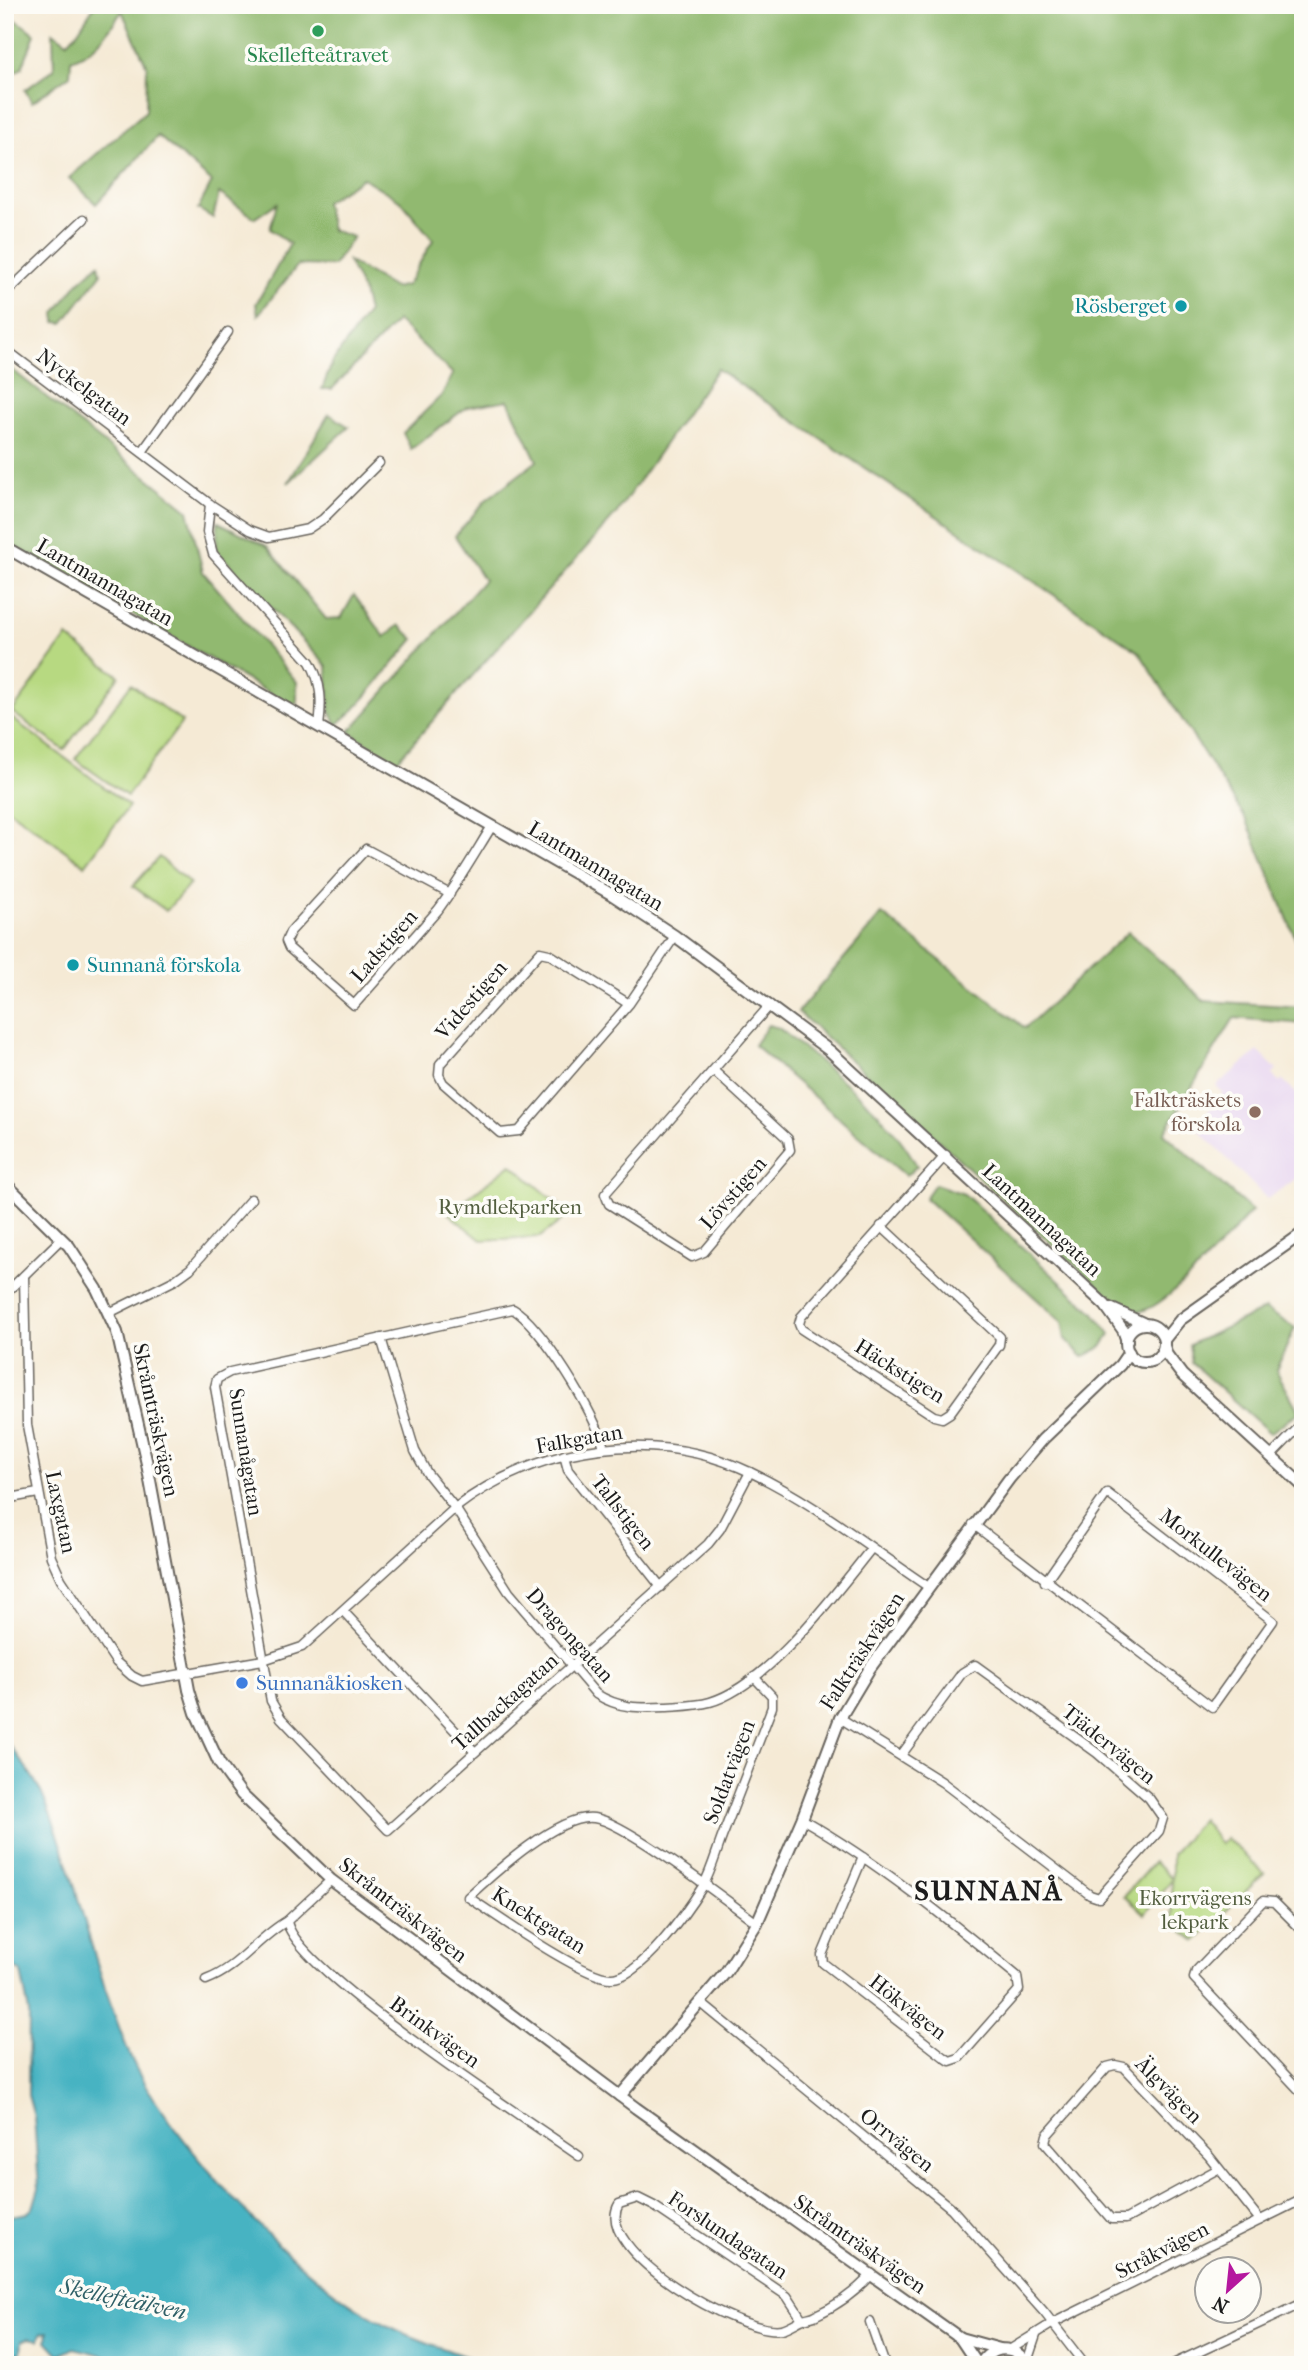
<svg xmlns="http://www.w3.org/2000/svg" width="1308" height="2370" viewBox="0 0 1308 2370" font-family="'IM FELL French Canon',serif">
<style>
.built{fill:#e6d3f0}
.green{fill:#b7d981;stroke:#6a7a4e;stroke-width:2}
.forest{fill:#91b96f;stroke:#566a46;stroke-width:2}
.water{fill:#46b3c2;stroke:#31686f;stroke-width:2}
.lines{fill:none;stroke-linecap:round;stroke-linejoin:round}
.street-casing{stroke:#68645d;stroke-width:11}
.secondary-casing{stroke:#68645d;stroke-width:14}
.street{stroke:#fff;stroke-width:8}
.secondary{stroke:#fff;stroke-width:10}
.leisure-dot{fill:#2e9e5b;stroke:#fdfcf7;stroke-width:2.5}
.culture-dot{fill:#0f9aa8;stroke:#fdfcf7;stroke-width:2.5}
.education-dot{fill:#8d6e63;stroke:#fdfcf7;stroke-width:2.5}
.shop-dot{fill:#3f7fe0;stroke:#fdfcf7;stroke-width:2.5}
.labels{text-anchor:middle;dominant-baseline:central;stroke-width:7;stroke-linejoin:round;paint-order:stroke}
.leisure-label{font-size:21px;fill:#27864d;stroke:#fdfcf7}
.culture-label{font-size:21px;fill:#0d838f;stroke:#fdfcf7;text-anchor:end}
.street-label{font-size:21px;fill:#1c1c1c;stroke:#fdfcf7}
.education-label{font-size:21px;fill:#785e54;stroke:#fdfcf7;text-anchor:end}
.park-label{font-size:21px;fill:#525e3f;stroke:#fdfcf7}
.shop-label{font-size:21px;fill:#366cbe;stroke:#fdfcf7;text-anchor:start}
.water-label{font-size:23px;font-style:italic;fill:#2f6067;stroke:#fdfcf7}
.district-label{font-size:28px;font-weight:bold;letter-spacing:2px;fill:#1c1c1c;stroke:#fdfcf7}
</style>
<rect width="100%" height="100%" fill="#fdfcf7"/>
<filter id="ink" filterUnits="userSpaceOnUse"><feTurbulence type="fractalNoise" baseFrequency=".0143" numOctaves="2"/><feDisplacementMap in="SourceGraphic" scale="14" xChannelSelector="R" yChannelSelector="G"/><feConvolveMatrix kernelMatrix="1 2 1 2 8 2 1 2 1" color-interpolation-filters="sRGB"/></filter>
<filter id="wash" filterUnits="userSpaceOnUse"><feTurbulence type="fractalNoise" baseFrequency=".00686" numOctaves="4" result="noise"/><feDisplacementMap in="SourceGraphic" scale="28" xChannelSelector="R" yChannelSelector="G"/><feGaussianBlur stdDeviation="1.57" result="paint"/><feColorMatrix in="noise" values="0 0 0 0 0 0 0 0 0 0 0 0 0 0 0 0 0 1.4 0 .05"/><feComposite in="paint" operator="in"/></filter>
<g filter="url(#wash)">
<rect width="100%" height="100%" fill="#f5ead5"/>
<polygon class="built" points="1258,1051 1277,1070 1272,1075 1280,1082 1282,1079 1303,1100 1303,1174 1267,1199 1194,1125 1221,1098 1222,1092 1216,1086"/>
<g class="green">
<polygon points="67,637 119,676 64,750 12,712"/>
<polygon points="131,684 182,722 127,796 75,759"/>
<polygon points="9,716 129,806 85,865 5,807 5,721"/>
<polygon points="159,857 190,884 166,911 133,886"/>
<polygon points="511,1164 570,1214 540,1237 481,1240 448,1213"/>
<polygon points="1202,1819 1220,1844 1226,1838 1264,1873 1196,1941 1173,1923 1172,1880 1145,1914 1124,1896 1154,1862 1172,1879 1172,1854"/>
</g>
<g class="forest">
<path d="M95,5H1303V956L1247,821L1139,652L717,369L616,514L397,761L349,732L484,580L455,536L486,500L537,461L508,400L467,407L411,449L403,433L442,395L453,374L397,321L332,389H322L333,361L368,312L363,292L348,261L394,288L407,285L433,240L401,201L363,178L325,202L331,230L353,237L333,266L298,265L258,315L256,304L290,244L270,229L277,203L255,218L219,193L213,218L198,209L212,182L158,136L96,204L69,178L146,111L147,66L122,11C107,33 97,51 71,60L70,75L32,102L25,90L54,69L53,32L67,42L76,34Z"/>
<polygon points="8,14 35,34 22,68 5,78 5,19"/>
<polygon points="99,264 101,274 63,323 56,322 55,313 79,282"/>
<polygon points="5,364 188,510 203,572 297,682 297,704 285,702 5,541"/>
<polygon points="329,414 349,427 288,483"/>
<polygon points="218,522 267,546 326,619 341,618 354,595 385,637 399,625 414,639 355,709 337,725 330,711 327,666 216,550"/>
<path d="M882,914L1025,1028L1128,932L1205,1001L1303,1007V1024L1234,1018L1164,1133L1252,1211C1229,1235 1174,1300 1145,1310C1137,1313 1132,1312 1124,1310L798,1012Z"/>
<path d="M768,1025L779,1028C826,1069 888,1110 917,1166L906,1176L754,1045Z"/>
<polygon points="935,1184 964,1194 1093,1312 1110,1334 1102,1347 1083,1357 1065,1339 1062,1322 925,1198"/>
<polygon points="1265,1309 1295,1328 1276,1370 1299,1412 1270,1433 1192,1363 1189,1345"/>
</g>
<path class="water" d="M5,1739C17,1756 32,1773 41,1792C71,1858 84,1930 109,1999C119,2027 130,2061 146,2086C198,2167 300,2281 385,2324C417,2341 455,2352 489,2365H111L107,2356L74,2348L60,2355L47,2341L48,2332L41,2333L39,2340L29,2338L22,2341L21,2353H9L5,2347V2217L27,2213L33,2208L39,2188L34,2117L28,2095L29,2012L21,1972L12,1966L5,1946Z"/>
</g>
<g filter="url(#ink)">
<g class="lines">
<defs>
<g id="street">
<polyline points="5,294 84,219"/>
<polyline points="5,349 210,504 250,530 269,537 308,529 323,519 379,463"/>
<polyline points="142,452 228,332"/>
<path d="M210,504L207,532L213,554L310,662C322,683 322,703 319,727"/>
<path d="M450,894L366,849L290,932L286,941L289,948L354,1005L438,910C458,883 474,855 492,826"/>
<polyline points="629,1004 549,954 540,952 440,1064 439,1075 443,1083 500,1133 519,1131 629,1004 675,936"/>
<polyline points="1300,1022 1303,1025"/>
<polyline points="714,1071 788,1139 790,1150 704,1252 692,1257 609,1204 605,1194 770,1005"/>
<polyline points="881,1226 1000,1337 999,1345 950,1413 942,1418 934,1416 801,1329 799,1324 801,1317 946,1155"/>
<path d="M24,1276L27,1425L51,1557L61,1579L116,1662L132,1676L142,1681L263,1660L302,1647L455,1508C538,1445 655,1426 752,1473C815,1503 870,1548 927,1586"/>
<polyline points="5,1294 61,1239"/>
<polyline points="109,1313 175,1280 190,1269 251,1199"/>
<path d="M381,1338L415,1451L427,1473L455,1508L509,1592L596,1694C620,1709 639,1708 667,1707C681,1706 696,1706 710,1702C768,1685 833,1596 871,1549"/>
<path d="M604,1448C597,1416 541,1325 513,1309L230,1372L217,1379L215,1387L271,1701L281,1718L388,1830L708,1544L720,1529L750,1472"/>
<polyline points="564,1455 568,1470 661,1587"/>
<polyline points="1271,1456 1303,1423"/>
<polyline points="5,1499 38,1493"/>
<polyline points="973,1524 1212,1707 1273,1621 1107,1493 1045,1582"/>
<polyline points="344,1612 475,1752"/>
<path d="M754,1677L772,1696V1707C756,1749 740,1790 724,1832C717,1849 712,1870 703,1886C688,1910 640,1979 611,1978C583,1978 494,1914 468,1897C493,1874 559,1813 594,1818C624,1821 727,1901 757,1923"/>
<polyline points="840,1718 942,1782 1090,1895 1099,1898 1159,1831 1163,1818 1149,1798 1097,1753 975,1665 962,1673 902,1754"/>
<path d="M802,1819C879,1863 949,1920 1017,1976L1019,1990L959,2058L950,2061L944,2057L823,1963L822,1955L863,1857"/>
<path d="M331,1880L287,1921C293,1969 530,2121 579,2156"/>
<polyline points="1303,1931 1274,1902 1263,1901 1196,1971 1194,1978 1303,2094"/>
<path d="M206,1980C239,1968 257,1938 287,1921"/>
<polyline points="701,2003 952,2209 1044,2312 1085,2365"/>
<polyline points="1218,2169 1126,2219 1111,2219 1045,2143 1047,2135 1107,2067 1115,2065 1124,2067 1209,2156 1260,2220"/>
<path d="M802,2319L787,2296L654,2206L638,2198L619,2204C591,2250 741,2336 782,2329C789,2327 795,2323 801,2320C806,2317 812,2318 816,2315C838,2305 856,2292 872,2274"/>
<polyline points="870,2322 885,2365"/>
<polyline points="1011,2349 1053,2323 1303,2199"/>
<polyline points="1027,2362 1036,2335"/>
<polyline points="1171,2365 1303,2303"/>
</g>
<g id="secondary">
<polyline points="5,547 611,894 675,936 830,1051 1105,1305 1123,1330 1127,1341"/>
<polyline points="5,1183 69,1246 97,1289 117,1332 147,1464 189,1690 196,1713 219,1763 242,1795 331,1880 636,2108 960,2338 978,2365"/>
<polyline points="1110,1308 1143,1323"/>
<circle cx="1145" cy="1343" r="19"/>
<polyline points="1164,1340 1180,1320 1303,1233"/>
<polyline points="1164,1346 1167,1355 1182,1375 1303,1486"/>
<polyline points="620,2096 726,1972 757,1923 802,1819 840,1718 870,1668 1009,1479 1043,1439 1120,1365 1129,1352"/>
<polyline points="960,2338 1000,2349"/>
<path d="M980,2365C991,2344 1017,2344 1027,2365"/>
</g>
</defs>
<use href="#street" class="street-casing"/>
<use href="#secondary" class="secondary-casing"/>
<use href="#street" class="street"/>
<use href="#secondary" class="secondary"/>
</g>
</g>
<circle class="leisure-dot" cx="318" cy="31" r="7"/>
<g class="culture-dot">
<circle cx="1181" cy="306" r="7"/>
<circle cx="73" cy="965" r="7"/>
</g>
<circle class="education-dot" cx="1255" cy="1112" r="7"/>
<circle class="shop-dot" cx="242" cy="1683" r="7"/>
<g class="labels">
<g class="leisure-label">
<text x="318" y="55">Skellefteåtravet</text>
</g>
<g class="culture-label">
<text x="1167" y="306">Rösberget</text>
<text x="87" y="965" text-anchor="start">Sunnanå förskola</text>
</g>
<g class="street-label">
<text transform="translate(84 387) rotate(37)">Nyckelgatan</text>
<text transform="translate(105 582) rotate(30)">Lantmannagatan</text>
<text transform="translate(596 866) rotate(31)">Lantmannagatan</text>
<text transform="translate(384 946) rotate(-49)">Ladstigen</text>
<text transform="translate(471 1000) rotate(-49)">Videstigen</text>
<text transform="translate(733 1193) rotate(-49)">Lövstigen</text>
<text transform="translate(1042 1220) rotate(43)">Lantmannagatan</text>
<text transform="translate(900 1371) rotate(32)">Häckstigen</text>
<text transform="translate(156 1420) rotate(78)">Skråmträskvägen</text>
<text transform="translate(579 1439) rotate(-10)">Falkgatan</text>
<text transform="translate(246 1452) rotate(81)">Sunnanågatan</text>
<text transform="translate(61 1512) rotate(78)">Laxgatan</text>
<text transform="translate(623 1512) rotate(52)">Tallstigen</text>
<text transform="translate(1216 1555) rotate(38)">Morkullevägen</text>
<text transform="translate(570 1635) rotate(48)">Dragongatan</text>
<text transform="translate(862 1651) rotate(-57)">Falkträskvägen</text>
<text transform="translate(505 1702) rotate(-42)">Tallbackagatan</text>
<text transform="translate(1109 1744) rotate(39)">Tjädervägen</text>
<text transform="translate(729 1772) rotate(-69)">Soldatvägen</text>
<text transform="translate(403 1910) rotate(38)">Skråmträskvägen</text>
<text transform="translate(539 1920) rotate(32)">Knektgatan</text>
<text transform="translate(908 2007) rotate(38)">Hökvägen</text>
<text transform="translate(435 2032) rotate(36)">Brinkvägen</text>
<text transform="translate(1169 2090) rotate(45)">Älgvägen</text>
<text transform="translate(897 2140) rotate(39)">Orrvägen</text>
<text transform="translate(728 2235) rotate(34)">Forslundagatan</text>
<text transform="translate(860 2244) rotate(35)">Skråmträskvägen</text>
<text transform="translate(1162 2250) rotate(-27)">Stråkvägen</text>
</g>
<g class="education-label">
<text x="1241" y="1100">Falkträskets<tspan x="1241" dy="24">förskola</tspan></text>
</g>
<g class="park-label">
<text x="510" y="1207">Rymdlekparken</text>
<text x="1195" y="1898">Ekorrvägens<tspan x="1195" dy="24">lekpark</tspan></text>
</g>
<g class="shop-label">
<text x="256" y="1683">Sunnanåkiosken</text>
</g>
<g class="water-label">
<text transform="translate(123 2299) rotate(12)">Skellefteälven</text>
</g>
<g class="district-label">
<text x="989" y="1890">SUNNANÅ</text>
</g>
</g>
<rect width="1308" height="2370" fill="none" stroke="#fdfcf7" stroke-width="28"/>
<g transform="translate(1228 2290) rotate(207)"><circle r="33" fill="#fdfcf7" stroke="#a3a29f" stroke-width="2"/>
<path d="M0-5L12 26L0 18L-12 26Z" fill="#b5179e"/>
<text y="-10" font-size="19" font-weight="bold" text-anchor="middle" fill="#1c1c1c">N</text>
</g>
</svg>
